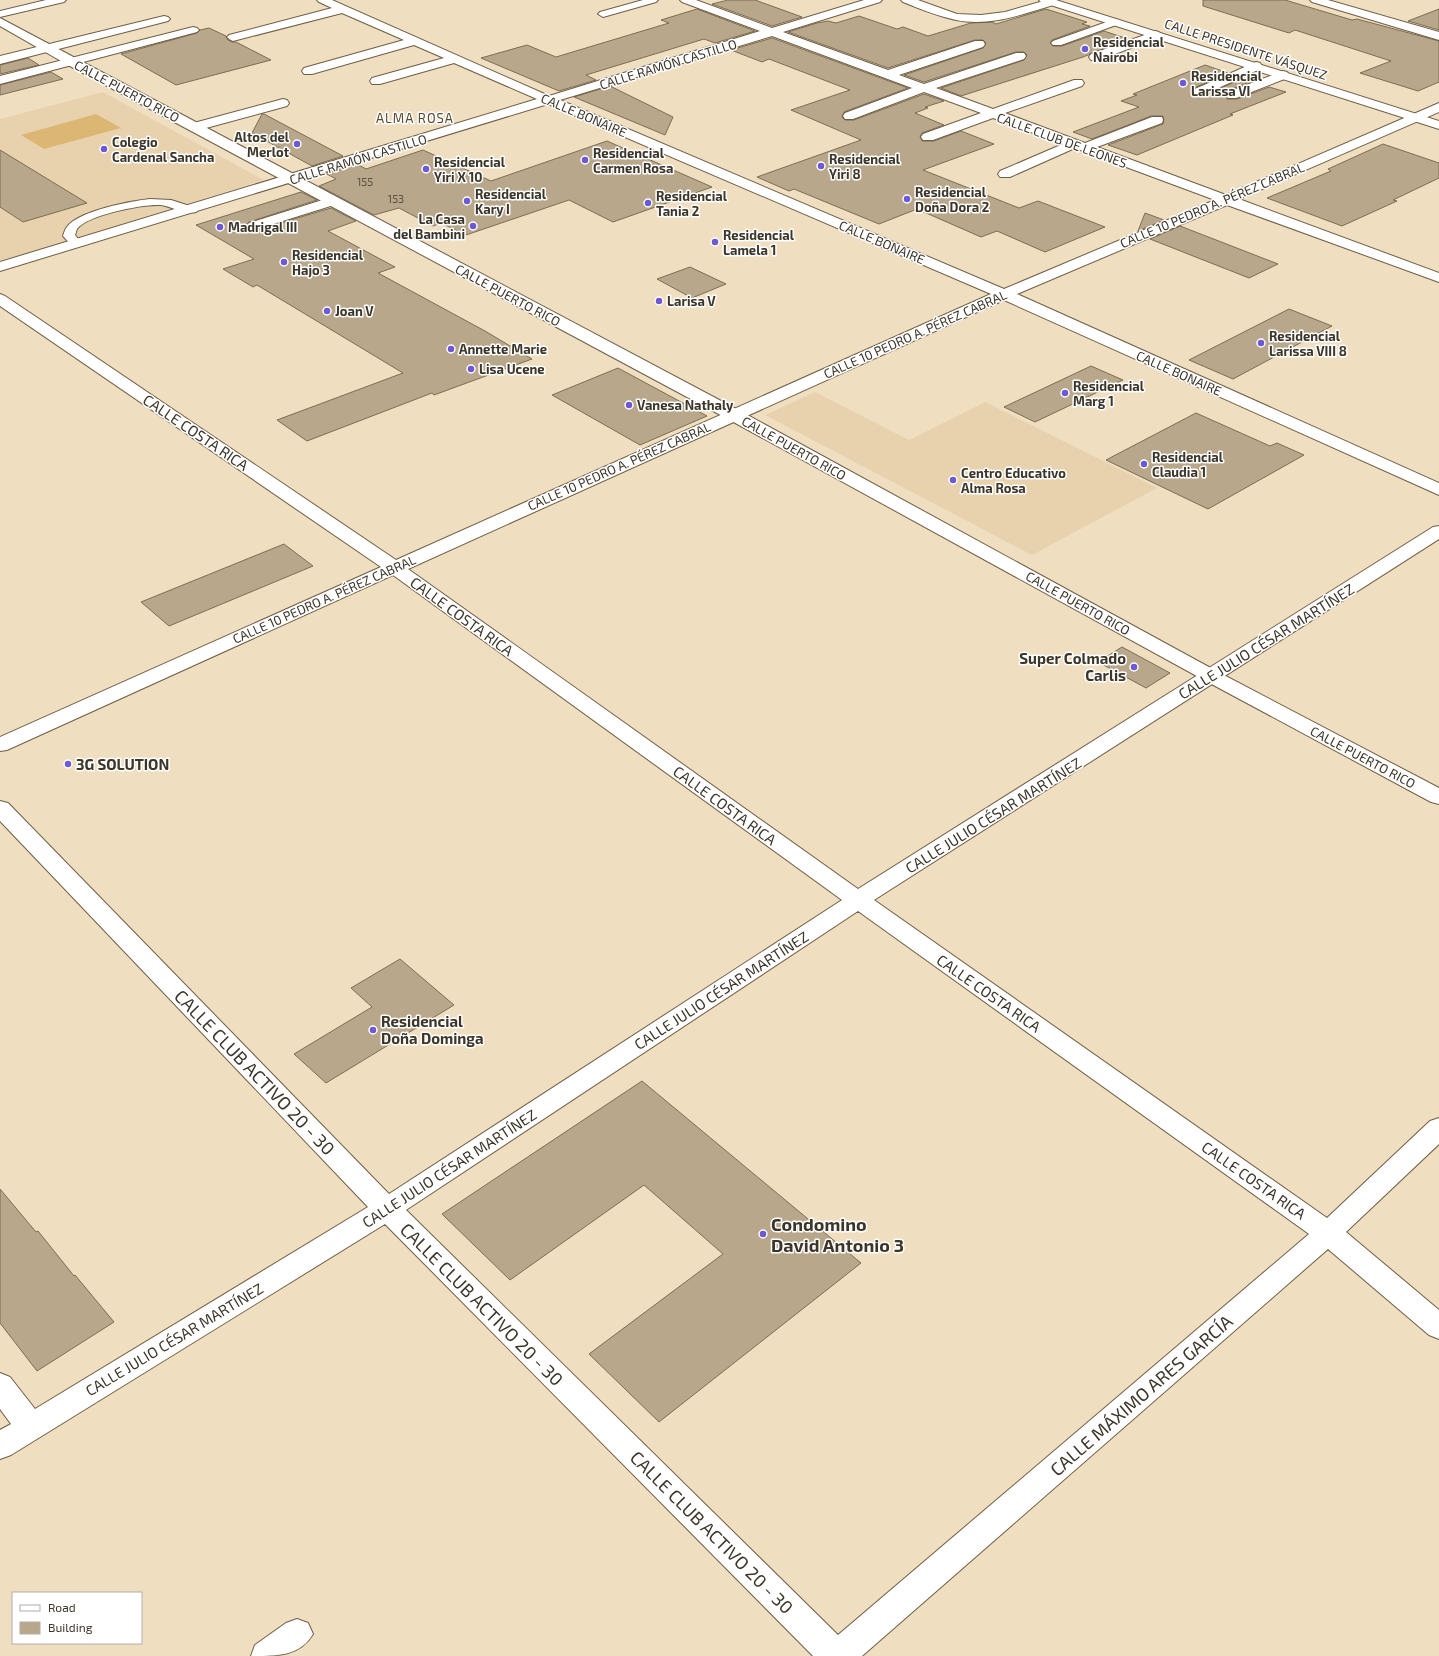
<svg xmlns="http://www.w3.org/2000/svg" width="1439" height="1656" viewBox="0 0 1439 1656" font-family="'Exo 2',sans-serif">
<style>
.built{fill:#e8d2ae}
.green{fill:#dcb774}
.building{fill:#b8a78a;stroke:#7d6d52}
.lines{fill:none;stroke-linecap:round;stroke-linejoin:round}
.service-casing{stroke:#6e5e44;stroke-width:2}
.minor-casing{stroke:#6e5e44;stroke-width:2}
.tertiary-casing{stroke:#6e5e44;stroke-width:2}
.service{fill:#fff;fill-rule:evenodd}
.minor{fill:#fff;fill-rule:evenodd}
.tertiary{fill:#fff;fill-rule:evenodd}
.poi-dot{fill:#6d59d3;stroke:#fff;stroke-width:1.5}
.labels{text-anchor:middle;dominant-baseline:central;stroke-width:3;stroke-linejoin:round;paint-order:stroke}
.far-number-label{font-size:11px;fill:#5b5241}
.far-poi-label{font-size:13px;font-weight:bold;fill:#3c3529;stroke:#fff;text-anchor:start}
.far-street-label{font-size:13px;fill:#3c3529;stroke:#fff}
.far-neighbourhood-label{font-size:13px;letter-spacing:1px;fill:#57492f;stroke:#fff}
.street-label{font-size:15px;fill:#3c3529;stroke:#fff}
.poi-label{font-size:15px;font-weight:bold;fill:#3c3529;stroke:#fff;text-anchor:start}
.near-street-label{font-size:18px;fill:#3c3529;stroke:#fff}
.near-poi-label{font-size:18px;font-weight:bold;fill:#3c3529;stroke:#fff;text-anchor:start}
</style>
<rect width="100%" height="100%" fill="#f0dec1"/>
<g class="built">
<polygon points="103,92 264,180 0,262 0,119"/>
<polygon points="815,392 909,440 985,402 1157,488 1032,555 765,415"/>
</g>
<polygon class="green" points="96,114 121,128 44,149 21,135"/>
<g class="building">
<polygon points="728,0 755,0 802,17 772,26 712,4"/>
<polygon points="1203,0 1285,0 1352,20 1357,19 1439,41 1439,82 1418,91 1360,73 1391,61 1295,30 1289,33 1203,6"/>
<polygon points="697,9 755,31 715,43 704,39 586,75 596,80 559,91 481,58 527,45 556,57 669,23 661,20"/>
<polygon points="1046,9 1087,22 1082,24 1090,26 1052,40 1050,43 1053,46 1062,46 1104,31 1128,39 1083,57 961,96 941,88 1024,60 1027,55 1024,52 1016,52 924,82 904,75 983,48 986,43 983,40 975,40 888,68 788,32 817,23 828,21 836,23 859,16 897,29 903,27 928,36 971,23 992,22 996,24"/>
<polygon points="1439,9 1439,30 1408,21"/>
<polygon points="209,28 226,36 228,40 232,42 236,42 271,60 176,85 121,54 197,33 200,30"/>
<polygon points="772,38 908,88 844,112 842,117 845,120 854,120 924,94 944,101 925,107 928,108 915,113 944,125 922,133 920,136 922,141 934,141 961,131 994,144 923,170 1019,208 1038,201 1105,227 1045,252 997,231 981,237 917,209 879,224 794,189 789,191 757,177 861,140 791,110 850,90 769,59 762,62 731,50"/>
<polygon points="28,58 39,65 0,74 0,65"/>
<polygon points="1205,65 1228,73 1194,88 1192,93 1195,96 1204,96 1243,78 1252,81 1227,91 1225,94 1227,99 1237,99 1269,87 1286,92 1230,114 1233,115 1137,155 1108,145 1163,124 1164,120 1163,116 1151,116 1092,139 1073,132 1139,107 1121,101 1137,95 1133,94"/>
<polygon points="51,72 63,79 0,95 0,85"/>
<polygon points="610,86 673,117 665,135 574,97"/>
<polygon points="262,114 264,114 343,156 312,166 252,133"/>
<polygon points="607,141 712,187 613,222 569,200 466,235 441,223 433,226 399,208 374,215 319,186 336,179 325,173 357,164 366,169 423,150 491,181"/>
<polygon points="1383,144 1439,163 1439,178 1393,200 1397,201 1342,226 1267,198 1331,171 1328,169"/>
<polygon points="0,150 87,203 23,222 0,207"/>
<polygon points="301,192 317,200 249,222 246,225 248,230 254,231 331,208 356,221 328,231 395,267 378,273 485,331 532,359 434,395 432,393 307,441 277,420 403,373 257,285 253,287 223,269 254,259 196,225"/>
<polygon points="1145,213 1164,220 1138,231"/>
<polygon points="1180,226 1278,264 1249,278 1150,239"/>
<polygon points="690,267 726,284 692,298 657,279"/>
<polygon points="1289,309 1332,326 1233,379 1189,360"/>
<polygon points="1091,366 1123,380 1035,422 1004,407"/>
<polygon points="618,368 707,416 640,445 552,395"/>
<polygon points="1196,413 1270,446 1277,443 1304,455 1208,509 1106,460"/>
<polygon points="284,544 313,566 169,626 141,602"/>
<polygon points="1122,647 1170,673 1146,688 1098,662"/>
<polygon points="400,959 454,1005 326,1083 294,1054 372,1007 351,988"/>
<polygon points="642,1081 861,1263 659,1422 589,1354 723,1254 644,1185 510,1280 442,1214"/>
<polygon points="0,1189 36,1232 38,1231 74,1276 75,1275 114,1322 37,1371 0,1323"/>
</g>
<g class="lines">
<defs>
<g id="service">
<polygon points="643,0 658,0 656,2 603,17 598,14 600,12"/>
<path d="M150,199L171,200L196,208L198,210L196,212C185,215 171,206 160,205C143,204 87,215 77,229C76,231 76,233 75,235L82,244L80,246H72L63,236C64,233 65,229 67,227C78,211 131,201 150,199Z"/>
</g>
<g id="minor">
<polygon points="46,0 66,0 64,2 0,17 0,11"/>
<path d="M317,0H332L549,96L760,31L682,2L680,0H696L772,28L864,0H882L880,2L783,32L888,70L975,41H983L985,44L983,47L899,75L924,84L1016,53H1024L1026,56L1024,59L936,88L993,109L1074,80H1082L1084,83L1082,86L1005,113L1085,143L1152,117H1162L1163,120L1162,123L1097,147L1226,195L1439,103V112L1239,199L1439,273V282L1227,205L1017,294L1439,483V495L1004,300L408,569L858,889L1433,527L1439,526V539L874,900L1327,1218L1430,1121L1439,1118V1144L1346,1232L1439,1310V1339L1429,1335L1328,1249L862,1656H813L385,1224L11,1455L0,1459V1430L11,1424L0,1409V1373L10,1377L35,1409L368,1207L0,821V801L8,803L389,1194L842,900L393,575L7,750L0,751V737L381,567L0,306V294L5,296L396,560L991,294L548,104L0,271V262L537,99L454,63L380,84H372L370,81L372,78L444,58L414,45L312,74H304L302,71L304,68L404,40L342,13L233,41L229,39L227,37L229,35L332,8L319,2ZM772,36L912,88L845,113L843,116L845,119H853L924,92L981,113L923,134L921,137L923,140H933L993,118L1063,144L1000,171L998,174L1000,177H1010L1075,148L1215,200L1004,289L560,100ZM858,911L1309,1234L838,1635L406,1210Z"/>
<path d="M901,0H918L957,14L981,15L1005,12L1047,0H1056L1058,2L1056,4C1024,14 990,27 956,20C938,16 920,9 903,2Z"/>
<polygon points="1310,0 1328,0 1439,32 1439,40 1312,2"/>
<polygon points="164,16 168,17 170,19 168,21 0,64 0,56"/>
<polygon points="1115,19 1119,20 1121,22 1119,24 1061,45 1053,45 1051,43 1053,41"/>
<polygon points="193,27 197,28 199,30 197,32 0,84 0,76"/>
<polygon points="1156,31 1160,33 1162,35 1160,37 1099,60 1091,60 1089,57 1091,54"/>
<polygon points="1256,62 1260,63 1262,66 1260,69 1203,95 1195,95 1193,92 1195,89"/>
<polygon points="1283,71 1287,72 1289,75 1287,78 1236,98 1228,98 1226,95 1228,92"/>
<polygon points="283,99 287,100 289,103 287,106 195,131 190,130 189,127 190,124"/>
<polygon points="332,197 337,198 339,201 337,204 254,230 249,229 247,226 249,223"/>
<path d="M297,1619L308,1623L313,1634C300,1656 278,1656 251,1656L255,1645L286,1623Z"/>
</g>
<g id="tertiary">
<polygon points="1039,0 1056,0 1439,121 1439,129 1041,2"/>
<polygon points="0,18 740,411 1218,672 1439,788 1439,804 1431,802 1204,680 728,419 68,65 0,26"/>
</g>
</defs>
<use href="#service" class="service-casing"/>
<use href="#minor" class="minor-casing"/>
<use href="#tertiary" class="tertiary-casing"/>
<use href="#service" class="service"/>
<use href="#minor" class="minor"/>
<use href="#tertiary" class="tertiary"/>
</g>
<g class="poi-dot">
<circle cx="1085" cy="49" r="4"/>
<circle cx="1183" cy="83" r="4"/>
<circle cx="297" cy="144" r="4"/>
<circle cx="104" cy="149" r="4"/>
<circle cx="585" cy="160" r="4"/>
<circle cx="821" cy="166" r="4"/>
<circle cx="426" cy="169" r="4"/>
<circle cx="907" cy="199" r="4"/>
<circle cx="467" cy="201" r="4"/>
<circle cx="648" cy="203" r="4"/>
<circle cx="473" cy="226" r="4"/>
<circle cx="220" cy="227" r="4"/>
<circle cx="715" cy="242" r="4"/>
<circle cx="284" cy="262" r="4"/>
<circle cx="659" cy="301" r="4"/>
<circle cx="327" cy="311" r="4"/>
<circle cx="1261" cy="343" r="4"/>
<circle cx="451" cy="349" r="4"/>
<circle cx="471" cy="369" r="4"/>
<circle cx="1065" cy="393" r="4"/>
<circle cx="629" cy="405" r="4"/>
<circle cx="1144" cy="464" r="4"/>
<circle cx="953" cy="480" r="4"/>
<circle cx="1134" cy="667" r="4"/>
<circle cx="68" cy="764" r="4"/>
<circle cx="373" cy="1030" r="4"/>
<circle cx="763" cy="1234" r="4"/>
</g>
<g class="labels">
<g class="far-number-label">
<text x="365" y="181">155</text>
<text x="396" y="198">153</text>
</g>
<g class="far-poi-label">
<text x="1093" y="42">Residencial<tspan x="1093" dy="15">Nairobi</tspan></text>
<text x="1191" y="76">Residencial<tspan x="1191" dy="15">Larissa VI</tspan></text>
<text x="289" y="137" text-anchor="end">Altos del<tspan x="289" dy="15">Merlot</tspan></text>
<text x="112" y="142">Colegio<tspan x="112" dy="15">Cardenal Sancha</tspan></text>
<text x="593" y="153">Residencial<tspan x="593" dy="15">Carmen Rosa</tspan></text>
<text x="829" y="159">Residencial<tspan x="829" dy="15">Yiri 8</tspan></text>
<text x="434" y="162">Residencial<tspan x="434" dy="15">Yiri X 10</tspan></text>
<text x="915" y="192">Residencial<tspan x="915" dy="15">Doña Dora 2</tspan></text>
<text x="475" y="194">Residencial<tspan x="475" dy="15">Kary I</tspan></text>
<text x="656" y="196">Residencial<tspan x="656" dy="15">Tania 2</tspan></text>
<text x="465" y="219" text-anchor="end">La Casa<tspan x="465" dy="15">del Bambini</tspan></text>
<text x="228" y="227">Madrigal III</text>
<text x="723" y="235">Residencial<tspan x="723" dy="15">Lamela 1</tspan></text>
<text x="292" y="255">Residencial<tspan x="292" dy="15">Hajo 3</tspan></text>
<text x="667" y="301">Larisa V</text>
<text x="335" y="311">Joan V</text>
<text x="1269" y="336">Residencial<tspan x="1269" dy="15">Larissa VIII 8</tspan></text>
<text x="459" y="349">Annette Marie</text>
<text x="479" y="369">Lisa Ucene</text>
<text x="1073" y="386">Residencial<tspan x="1073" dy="15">Marg 1</tspan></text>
<text x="637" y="405">Vanesa Nathaly</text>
<text x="1152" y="457">Residencial<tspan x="1152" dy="15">Claudia 1</tspan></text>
<text x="961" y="473">Centro Educativo<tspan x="961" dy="15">Alma Rosa</tspan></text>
</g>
<g class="far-street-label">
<text transform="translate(1246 49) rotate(18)">CALLE PRESIDENTE VÁSQUEZ</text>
<text transform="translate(668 64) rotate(-17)">CALLE RAMÓN CASTILLO</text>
<text transform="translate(127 91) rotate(28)">CALLE PUERTO RICO</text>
<text transform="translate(584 115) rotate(23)">CALLE BONAIRE</text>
<text transform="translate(1062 140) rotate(20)">CALLE CLUB DE LEONES</text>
<text transform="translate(358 159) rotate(-17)">CALLE RAMÓN CASTILLO</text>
<text transform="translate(1212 205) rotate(-23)">CALLE 10 PEDRO A. PÉREZ CABRAL</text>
<text transform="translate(882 242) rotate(23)">CALLE BONAIRE</text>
<text transform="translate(508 295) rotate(28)">CALLE PUERTO RICO</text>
<text transform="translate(915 334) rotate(-24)">CALLE 10 PEDRO A. PÉREZ CABRAL</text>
<text transform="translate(1179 373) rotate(24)">CALLE BONAIRE</text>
<text transform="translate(794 448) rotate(29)">CALLE PUERTO RICO</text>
<text transform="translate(619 466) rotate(-24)">CALLE 10 PEDRO A. PÉREZ CABRAL</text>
<text transform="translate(324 599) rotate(-24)">CALLE 10 PEDRO A. PÉREZ CABRAL</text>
<text transform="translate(1078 603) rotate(29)">CALLE PUERTO RICO</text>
<text transform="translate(1363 757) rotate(28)">CALLE PUERTO RICO</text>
</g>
<g class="far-neighbourhood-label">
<text x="415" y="118">ALMA ROSA</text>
</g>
<g class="street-label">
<text transform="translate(196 432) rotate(34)">CALLE COSTA RICA</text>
<text transform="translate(462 616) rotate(36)">CALLE COSTA RICA</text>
<text transform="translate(1266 641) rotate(-32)">CALLE JULIO CÉSAR MARTÍNEZ</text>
<text transform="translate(725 805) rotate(36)">CALLE COSTA RICA</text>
<text transform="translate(993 815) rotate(-32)">CALLE JULIO CÉSAR MARTÍNEZ</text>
<text transform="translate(721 990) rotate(-33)">CALLE JULIO CÉSAR MARTÍNEZ</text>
<text transform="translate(989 993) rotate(35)">CALLE COSTA RICA</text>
<text transform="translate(449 1168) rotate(-33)">CALLE JULIO CÉSAR MARTÍNEZ</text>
<text transform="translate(1254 1180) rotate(35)">CALLE COSTA RICA</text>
<text transform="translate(174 1339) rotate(-31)">CALLE JULIO CÉSAR MARTÍNEZ</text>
</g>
<g class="poi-label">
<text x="1126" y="658" text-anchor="end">Super Colmado<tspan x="1126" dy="17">Carlis</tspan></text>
<text x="76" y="764">3G SOLUTION</text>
<text x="381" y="1021">Residencial<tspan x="381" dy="17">Doña Dominga</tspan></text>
</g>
<g class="near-street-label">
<text transform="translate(255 1072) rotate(46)">CALLE CLUB ACTIVO 20 - 30</text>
<text transform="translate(482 1304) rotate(45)">CALLE CLUB ACTIVO 20 - 30</text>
<text transform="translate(1141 1395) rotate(-41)">CALLE MÁXIMO ARES GARCÍA</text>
<text transform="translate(712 1532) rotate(45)">CALLE CLUB ACTIVO 20 - 30</text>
</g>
<g class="near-poi-label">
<text x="771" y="1224">Condomino<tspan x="771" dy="21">David Antonio 3</tspan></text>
</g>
</g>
<rect x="12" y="1592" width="130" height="52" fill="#ffffff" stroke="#b1aea9"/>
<rect x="20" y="1605" width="20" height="6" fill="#ffffff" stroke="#b1aea9"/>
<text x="48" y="1612" font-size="12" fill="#3c3529">Road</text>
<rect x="20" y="1622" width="20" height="12" fill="#b8a78a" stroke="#b1aea9"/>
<text x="48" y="1632" font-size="12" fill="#3c3529">Building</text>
</svg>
